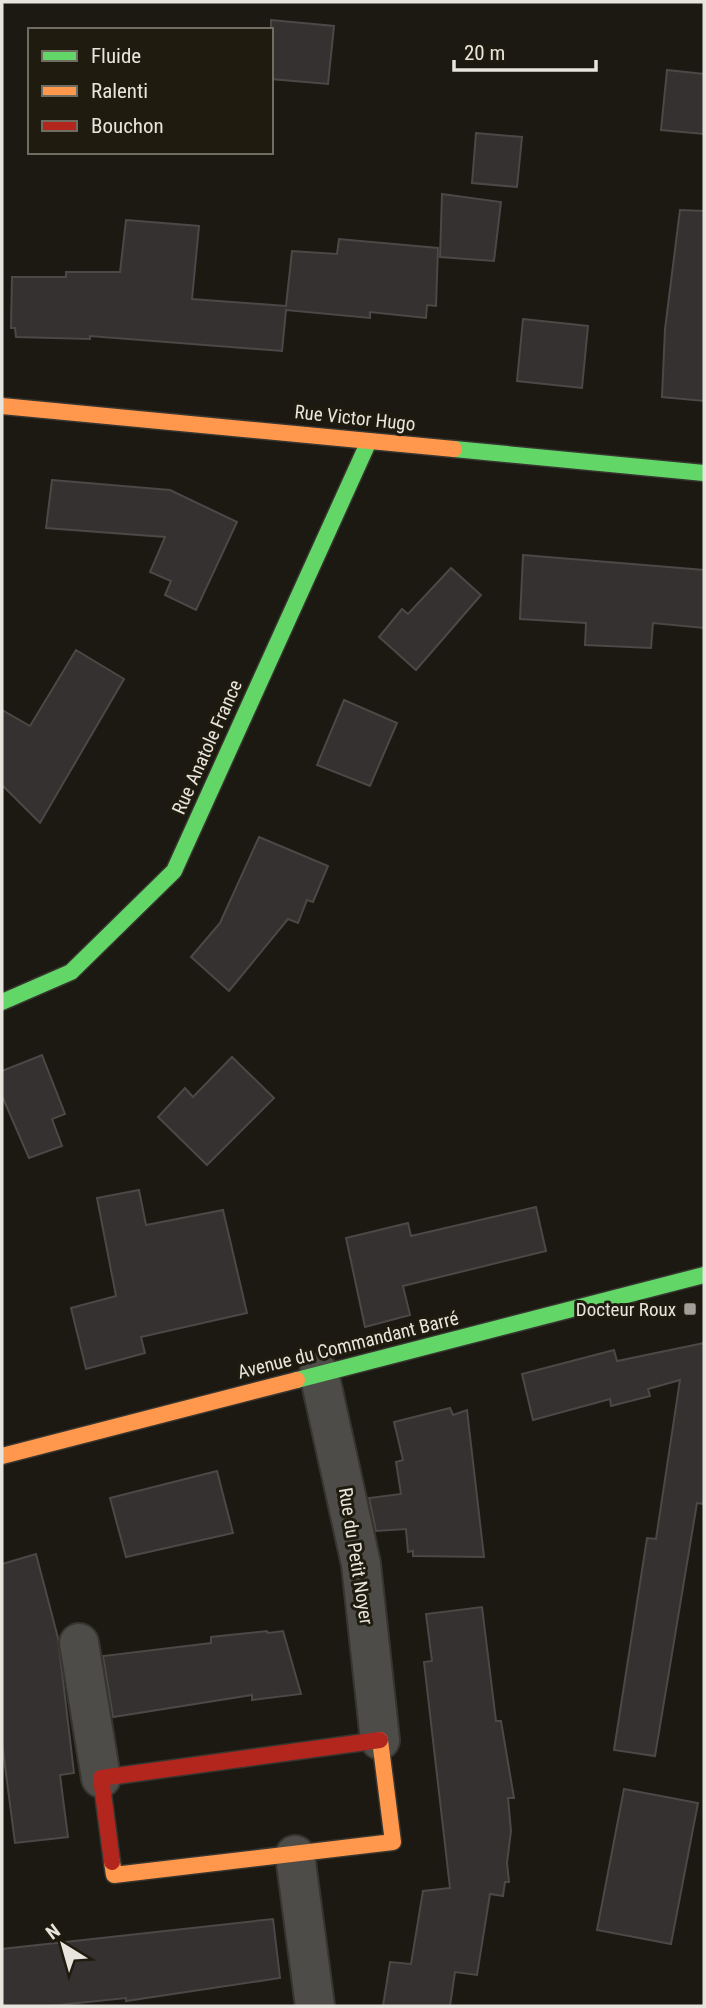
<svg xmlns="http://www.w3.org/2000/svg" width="706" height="2008" viewBox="0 0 706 2008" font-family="'Roboto Condensed',sans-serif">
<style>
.building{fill:#343130;stroke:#4b4847;stroke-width:2}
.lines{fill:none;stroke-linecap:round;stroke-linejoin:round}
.street-casing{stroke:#373530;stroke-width:42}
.fast-casing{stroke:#373530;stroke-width:19}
.slow-casing{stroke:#373530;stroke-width:19}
.jam-casing{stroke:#373530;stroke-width:19}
.street{stroke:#4e4c48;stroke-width:38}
.fast{stroke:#63d668;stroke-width:16}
.slow{stroke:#ff974d;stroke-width:16}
.jam{stroke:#b3261e;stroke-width:16}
.poi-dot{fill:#a09e96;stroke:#1f1b0f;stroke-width:2.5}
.labels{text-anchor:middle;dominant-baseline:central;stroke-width:6;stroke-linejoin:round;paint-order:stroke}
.street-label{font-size:19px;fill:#e7e5dd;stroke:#1f1b0f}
.poi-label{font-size:19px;fill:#e7e5dd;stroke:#1f1b0f;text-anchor:end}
</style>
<rect width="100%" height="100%" fill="#1c1912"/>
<g class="building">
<polygon points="271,20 334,26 328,84 271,79"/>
<polygon points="667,70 704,74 704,134 661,130"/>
<polygon points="476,133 522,137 517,187 472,183"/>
<polygon points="442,194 501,202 494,261 440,257"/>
<polygon points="680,210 704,211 704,401 662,397 665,329"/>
<polygon points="126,220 199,226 192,299 286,306 292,251 337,254 339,239 438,248 436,306 427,305 426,318 370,312 370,318 286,310 282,351 90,336 90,339 16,337 15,328 11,328 12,277 66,277 66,272 120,272"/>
<polygon points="523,319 588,326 582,388 517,381"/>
<polygon points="52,480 170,490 237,522 196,610 165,595 171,581 150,572 165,537 46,528"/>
<polygon points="523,555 704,570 704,628 653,623 651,648 585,645 586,623 520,619"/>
<polygon points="451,568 481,595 416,670 379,637 402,609 408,614"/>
<polygon points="76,650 124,679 40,823 2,785 2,710 30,726"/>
<polygon points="344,700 397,723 370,786 317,765"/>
<polygon points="259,837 328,866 313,902 307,900 298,923 288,919 229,991 191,957 220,923"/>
<polygon points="42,1055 65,1114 52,1119 62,1146 29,1158 2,1096 2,1071"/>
<polygon points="232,1057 274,1098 207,1165 158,1117 185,1088 193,1097"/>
<polygon points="139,1190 146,1225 223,1210 247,1313 141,1337 145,1353 86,1369 71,1308 116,1296 97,1198"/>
<polygon points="536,1207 546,1251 403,1286 410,1315 365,1327 346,1238 408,1223 411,1236"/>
<polygon points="704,1343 704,1504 697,1503 655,1756 614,1750 647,1538 656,1539 680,1380 648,1389 650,1396 611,1406 610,1399 533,1420 522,1374 614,1350 617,1361"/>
<polygon points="450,1408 453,1415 467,1410 484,1557 413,1556 413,1551 408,1552 406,1529 376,1531 369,1498 401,1494 396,1462 403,1460 394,1422"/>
<polygon points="217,1471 233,1533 126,1557 110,1498"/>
<polygon points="36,1554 58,1638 74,1773 60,1775 68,1837 15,1843 2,1743 2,1564"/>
<polygon points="482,1607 496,1721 501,1721 514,1798 508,1798 511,1831 507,1863 509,1882 505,1882 503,1896 490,1894 477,1975 455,1972 450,2006 383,2006 390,1962 411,1964 423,1891 450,1888 424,1662 432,1661 426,1614"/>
<polygon points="267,1631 268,1633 283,1631 301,1694 252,1700 252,1695 113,1717 103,1656 211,1643 211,1637"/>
<polygon points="624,1789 698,1803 671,1944 597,1930"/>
<polygon points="273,1919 280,1978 126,2001 126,1998 49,2006 2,2006 2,1949"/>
</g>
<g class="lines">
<defs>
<g id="street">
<polyline points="319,1373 361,1564 380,1740"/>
<polyline points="79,1643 101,1778"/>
<polyline points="295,1855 315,2006"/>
</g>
<g id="fast">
<polyline points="454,449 704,473"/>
<polyline points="2,1002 71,972 174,871 369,441"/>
<polyline points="297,1380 704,1275"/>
</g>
<g id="slow">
<polyline points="2,406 454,449"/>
<polyline points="2,1456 297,1380"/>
<polyline points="112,1862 114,1875 393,1842 380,1740"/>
</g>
<polyline id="jam" points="112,1862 101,1778 380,1740"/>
</defs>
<use href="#street" class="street-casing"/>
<use href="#fast" class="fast-casing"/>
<use href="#slow" class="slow-casing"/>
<use href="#jam" class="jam-casing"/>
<use href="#street" class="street"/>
<use href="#fast" class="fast"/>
<use href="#slow" class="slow"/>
<use href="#jam" class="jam"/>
</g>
<rect class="poi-dot" x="683" y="1302" width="14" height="14" rx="3.5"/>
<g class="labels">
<g class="street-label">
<text transform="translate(355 418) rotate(6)">Rue Victor Hugo</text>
<text transform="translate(207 747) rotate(-66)">Rue Anatole France</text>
<text transform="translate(348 1345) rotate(-14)">Avenue du Commandant Barré</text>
<text transform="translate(356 1556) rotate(81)">Rue du Petit Noyer</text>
</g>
<g class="poi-label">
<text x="676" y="1309">Docteur Roux</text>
</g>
</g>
<rect width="706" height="2008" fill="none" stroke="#e7e5dd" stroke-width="7"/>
<rect x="28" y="28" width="245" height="126" fill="#1f1b0f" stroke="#6f6c61" stroke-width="2"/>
<rect x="42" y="51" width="35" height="10" fill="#63d668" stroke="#6f6c61" stroke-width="2"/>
<text x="91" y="63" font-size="21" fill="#e7e5dd">Fluide</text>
<rect x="42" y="86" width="35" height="10" fill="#ff974d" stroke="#6f6c61" stroke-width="2"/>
<text x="91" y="98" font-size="21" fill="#e7e5dd">Ralenti</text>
<rect x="42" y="121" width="35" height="10" fill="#b3261e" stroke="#6f6c61" stroke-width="2"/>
<text x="91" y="133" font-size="21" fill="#e7e5dd">Bouchon</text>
<g transform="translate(63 1945) rotate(323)" stroke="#1f1b0f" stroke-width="5" paint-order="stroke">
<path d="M0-5L12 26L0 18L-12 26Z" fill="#e7e5dd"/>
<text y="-10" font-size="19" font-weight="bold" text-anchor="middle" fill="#e7e5dd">N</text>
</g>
<path d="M454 60v10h142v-10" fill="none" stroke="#e7e5dd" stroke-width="3.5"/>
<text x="464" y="60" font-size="21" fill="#e7e5dd" stroke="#1f1b0f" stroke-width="5" paint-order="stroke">20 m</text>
</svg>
